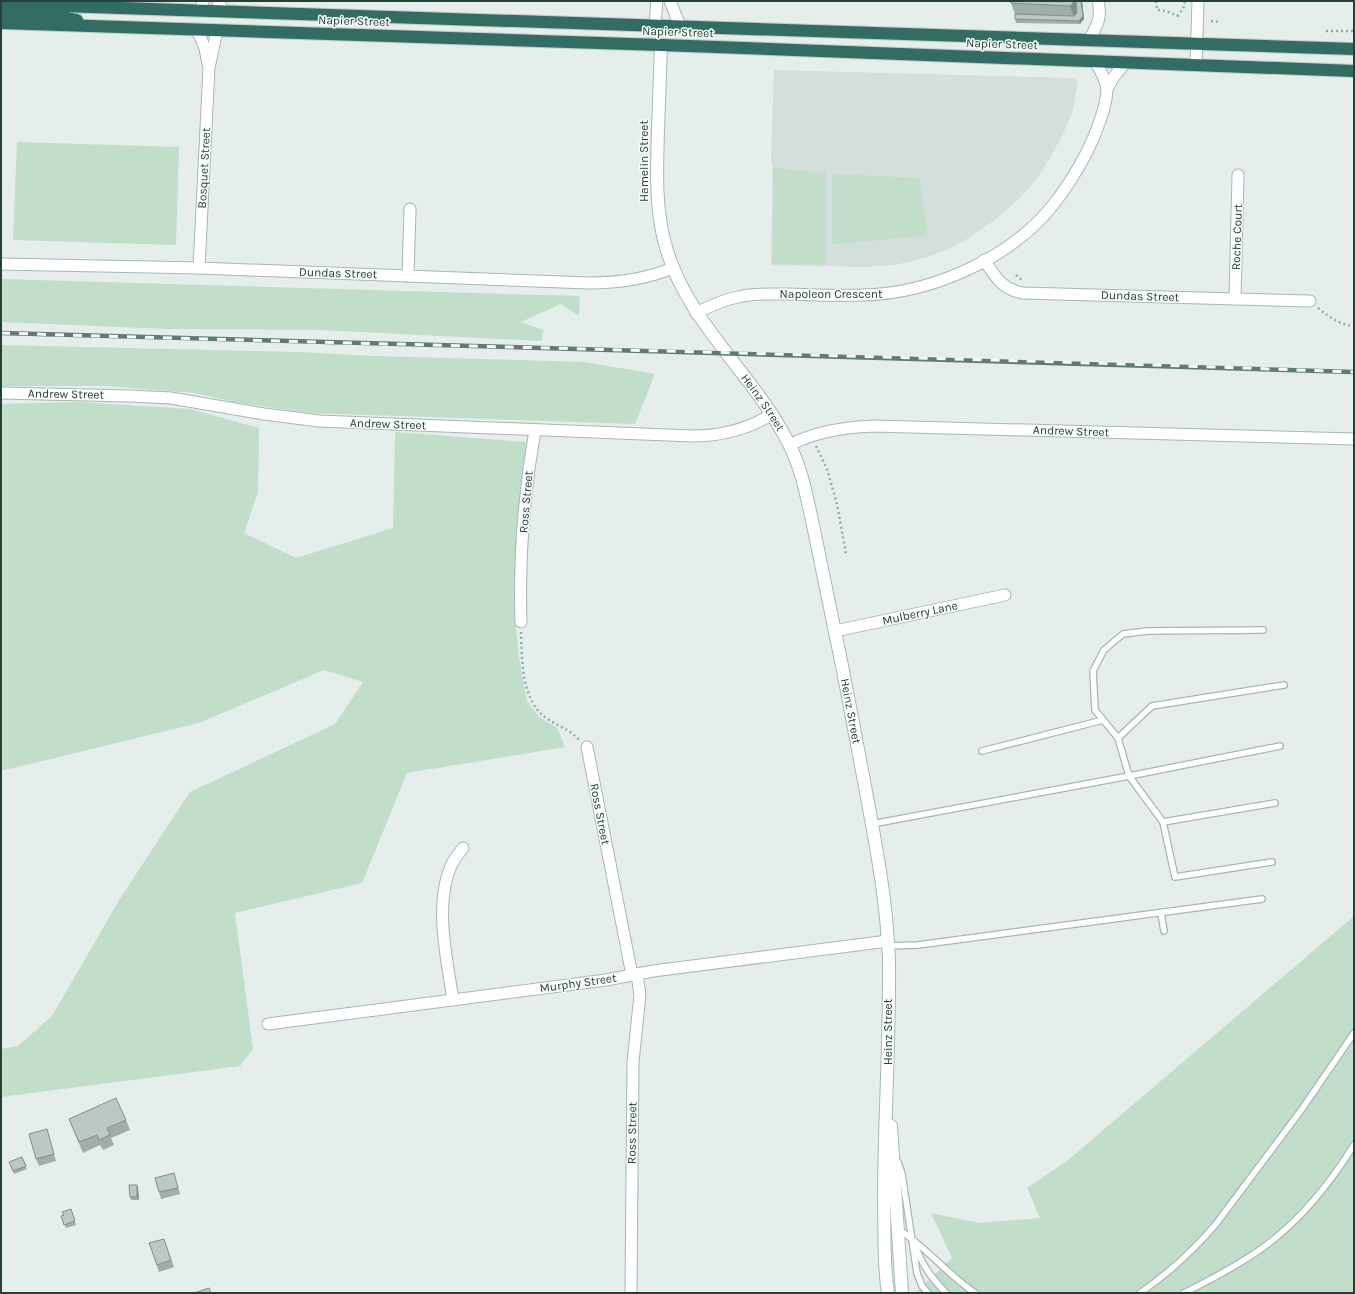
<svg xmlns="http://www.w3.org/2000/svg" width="1355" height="1294" viewBox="0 0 1355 1294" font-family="Karla,sans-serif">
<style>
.built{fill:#d4deda}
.green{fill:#c0deca}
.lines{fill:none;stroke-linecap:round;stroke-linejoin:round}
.lane-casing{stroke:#a8b6b3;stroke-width:8}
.street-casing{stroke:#a8b6b3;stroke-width:13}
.secondary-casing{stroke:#a5bab4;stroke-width:14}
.highway-casing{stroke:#c2cac8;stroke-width:14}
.path{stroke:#88b1a6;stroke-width:2.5;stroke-dasharray:2 3;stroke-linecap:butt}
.lane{stroke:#fff;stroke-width:5.5}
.street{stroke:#fff;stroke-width:11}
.secondary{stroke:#fff;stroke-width:12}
.highway{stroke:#326c63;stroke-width:12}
.rail-casing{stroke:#607b76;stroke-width:4.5}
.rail{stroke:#f7fbf9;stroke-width:3;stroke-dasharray:9;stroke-linecap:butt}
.wall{fill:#a1ada9}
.shaded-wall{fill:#838d89}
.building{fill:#bbc9c4;stroke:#838d89}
.labels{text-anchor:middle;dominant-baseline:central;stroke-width:3;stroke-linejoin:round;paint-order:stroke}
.street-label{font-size:12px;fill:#25403b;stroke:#f7fbf9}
</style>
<rect width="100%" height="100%" fill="#e6eeeb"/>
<polygon class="built" points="774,70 1074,78 1078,83 1072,113 1061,138 1041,173 1024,194 1006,211 993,221 964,241 944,251 924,258 895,265 865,267 771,265 773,165 771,161"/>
<g class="green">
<polygon points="17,142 179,147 176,245 13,240"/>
<polygon points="773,168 826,173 826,265 772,264"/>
<polygon points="832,174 919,178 927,231 923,236 832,244"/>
<polygon points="1,279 580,296 579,316 561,304 521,322 543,330 542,341 321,330 167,329 1,322"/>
<polygon points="1,345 297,352 375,356 585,362 655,374 635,424 309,413 234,402 195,393 106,386 1,386"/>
<polygon points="79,402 190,409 259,428 258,492 244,533 296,558 393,528 395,432 526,442 518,524 514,609 519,657 527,701 539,717 557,728 565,747 407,773 362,883 235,913 253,1049 240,1066 1,1097 1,1049 18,1046 52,1016 121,897 190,792 335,724 363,682 324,670 199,723 1,771 1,404"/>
<polygon points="1354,916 1354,1293 915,1293 952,1258 931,1213 979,1223 1040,1218 1027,1188 1067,1161"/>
</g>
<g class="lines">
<defs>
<g id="lane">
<polyline points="1263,630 1147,631 1123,634 1104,650 1093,671 1095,710 1118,738 1129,776 1163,822 1175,877 1272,862"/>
<polyline points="1118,738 1152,706 1284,685"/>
<polyline points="982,751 1103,720"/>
<polyline points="1163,822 1275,803"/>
<polyline points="872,824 1129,776 1280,746"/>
<polyline points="1161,913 1164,931"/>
<polyline points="888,946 918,945 1262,899"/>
<polyline points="898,1162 902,1174 917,1273 922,1286 928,1293"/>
<path d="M898,1229C926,1247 947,1274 975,1293"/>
<path d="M916,1248C924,1268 932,1278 946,1293"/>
<path d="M1140,1293C1169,1273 1193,1251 1216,1224L1302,1109L1354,1033"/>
<path d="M1184,1293C1210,1280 1235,1267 1258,1251C1298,1224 1329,1185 1354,1145"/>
</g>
<g id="street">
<polyline points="218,1 223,11"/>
<polyline points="670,1 680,26"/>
<polyline points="200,10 203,1"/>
<polyline points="655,25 657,1"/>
<polyline points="197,30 205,48 208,64"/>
<path d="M1089,40C1097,26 1102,18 1098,1"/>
<polyline points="1196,65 1198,1"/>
<polyline points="1107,89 1113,78 1125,63"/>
<path d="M984,260C996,277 1001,289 1023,293L1310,301"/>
<path d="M1,264L199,268L589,283C619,283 646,279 673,268"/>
<polyline points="199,268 209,68 217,31"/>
<polyline points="408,276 410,209"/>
<polyline points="1235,299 1238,175"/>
<path d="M696,313C710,306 723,300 738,297C754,293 770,294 786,294C811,295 837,296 862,295C930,294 1010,259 1053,205C1066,189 1077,171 1087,152C1095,136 1107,106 1107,89C1106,79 1100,70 1095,61"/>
<path d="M1,393L130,396L171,398L264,414L319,421L692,436C722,436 747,430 772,414"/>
<path d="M790,445C816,431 846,427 874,426L1354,439"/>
<path d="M521,622C519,558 524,493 535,430"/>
<polyline points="835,631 1005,595"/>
<polyline points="587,747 632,975"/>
<path d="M453,1000C447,960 434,905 451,866C454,859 459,853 463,848"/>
<polyline points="268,1024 606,980 653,971 888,941"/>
<polyline points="631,1293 633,1062 640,995 637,974"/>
</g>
<g id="secondary">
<path id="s1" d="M661,45C660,73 659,101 658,130C657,167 655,203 664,240C684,321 753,372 789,444C802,469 807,498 813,525C820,559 827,593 834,627C845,678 854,729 864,781C875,840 887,900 889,961C890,1041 884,1122 884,1202C885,1232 883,1263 888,1293"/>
<polyline points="891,1126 902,1293"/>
</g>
<g id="highway">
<polyline points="1,4 1354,49"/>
<polyline points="1,15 58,16 77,20"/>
<polyline points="1,23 661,45 1354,71"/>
</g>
</defs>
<use href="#lane" class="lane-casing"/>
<use href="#street" class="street-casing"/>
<use href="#secondary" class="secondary-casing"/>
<use href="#highway" class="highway-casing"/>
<g class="path">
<polyline points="1156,1 1157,10 1166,11 1180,17"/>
<polyline points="1177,16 1183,9 1185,1"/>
<polyline points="1211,21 1219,22"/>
<polyline points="1326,31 1354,31"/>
<polyline points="1016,275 1022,280"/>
<path d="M1318,308C1329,317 1340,325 1354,326"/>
<polyline points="816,446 827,469 837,504 846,554"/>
<path d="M521,632C522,659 521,700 546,718C557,726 570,729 579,740"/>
</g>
<use href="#lane" class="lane"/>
<use href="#street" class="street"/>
<use href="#secondary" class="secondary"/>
<use href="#highway" class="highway"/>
<defs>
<path id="rail" d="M1,333C452,347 903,355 1354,372"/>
</defs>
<use href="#rail" class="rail-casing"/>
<use href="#rail" class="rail"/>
</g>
<g class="wall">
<polygon points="1082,1 1084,19 1080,24 1016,23 1015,19 1015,14 1011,3"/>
<polygon points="69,1119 126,1120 130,1130 111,1138 114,1145 103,1150 100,1145 83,1153"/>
<polygon points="47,1129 56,1161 39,1166 36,1159"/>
<polygon points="22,1157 27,1169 14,1174 9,1162"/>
<polygon points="174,1173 180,1194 161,1199 159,1192"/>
<polygon points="138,1188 139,1200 131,1200 130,1197"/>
<polygon points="71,1209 76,1225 66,1228 61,1216 64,1215"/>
<polygon points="164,1239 174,1267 159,1272 149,1243"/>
</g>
<g class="shaded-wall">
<polygon points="1073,1 1076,1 1078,16 1075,19 1070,6"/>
<polygon points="1081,1 1082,1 1084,19 1080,24 1079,21"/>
<polygon points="137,1185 138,1188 139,1200 137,1197"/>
</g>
<g class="building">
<polygon points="1011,1 1073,1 1073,3 1070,6 1011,3"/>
<polygon points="1076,1 1081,1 1083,16 1079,21 1015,19 1015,14 1074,16 1077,13"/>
<polygon points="116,1098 126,1120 107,1128 110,1135 99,1140 97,1135 79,1142 69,1119"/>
<polygon points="47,1129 54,1154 36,1159 29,1134"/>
<polygon points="22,1157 26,1166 13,1171 9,1162"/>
<polygon points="174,1173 178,1188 159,1192 155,1178"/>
<polygon points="129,1185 137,1185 137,1197 130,1197"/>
<polygon points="71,1209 75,1221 64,1225 61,1216 64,1215 62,1212"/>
<polygon points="164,1239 171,1260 157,1265 149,1243"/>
<polygon points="209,1288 211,1293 194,1293"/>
</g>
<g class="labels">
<g class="street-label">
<text transform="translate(354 21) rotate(2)">Napier Street</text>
<text transform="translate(678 32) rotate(2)">Napier Street</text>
<text transform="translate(1002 44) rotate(2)">Napier Street</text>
<text transform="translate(644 161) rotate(-90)">Hamelin Street</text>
<text transform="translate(204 168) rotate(-87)">Bosquet Street</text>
<text transform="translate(1237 237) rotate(-88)">Roche Court</text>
<text transform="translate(338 273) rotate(2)">Dundas Street</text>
<text x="831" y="294">Napoleon Crescent</text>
<text transform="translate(1140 296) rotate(2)">Dundas Street</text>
<text transform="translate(66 394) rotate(1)">Andrew Street</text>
<text stroke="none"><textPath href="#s1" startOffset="387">Heinz Street</textPath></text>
<text transform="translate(388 424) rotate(2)">Andrew Street</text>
<text transform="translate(1071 431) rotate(2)">Andrew Street</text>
<text transform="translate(526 502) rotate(-85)">Ross Street</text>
<text transform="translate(920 613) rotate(-12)">Mulberry Lane</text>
<text stroke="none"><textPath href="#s1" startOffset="711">Heinz Street</textPath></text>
<text transform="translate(600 814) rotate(79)">Ross Street</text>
<text transform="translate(578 983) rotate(-8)">Murphy Street</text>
<text transform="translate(888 1032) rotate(-90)">Heinz Street</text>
<text transform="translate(632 1133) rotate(-89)">Ross Street</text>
</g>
</g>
<rect width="1355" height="1294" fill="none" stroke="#25403b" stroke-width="4"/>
</svg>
